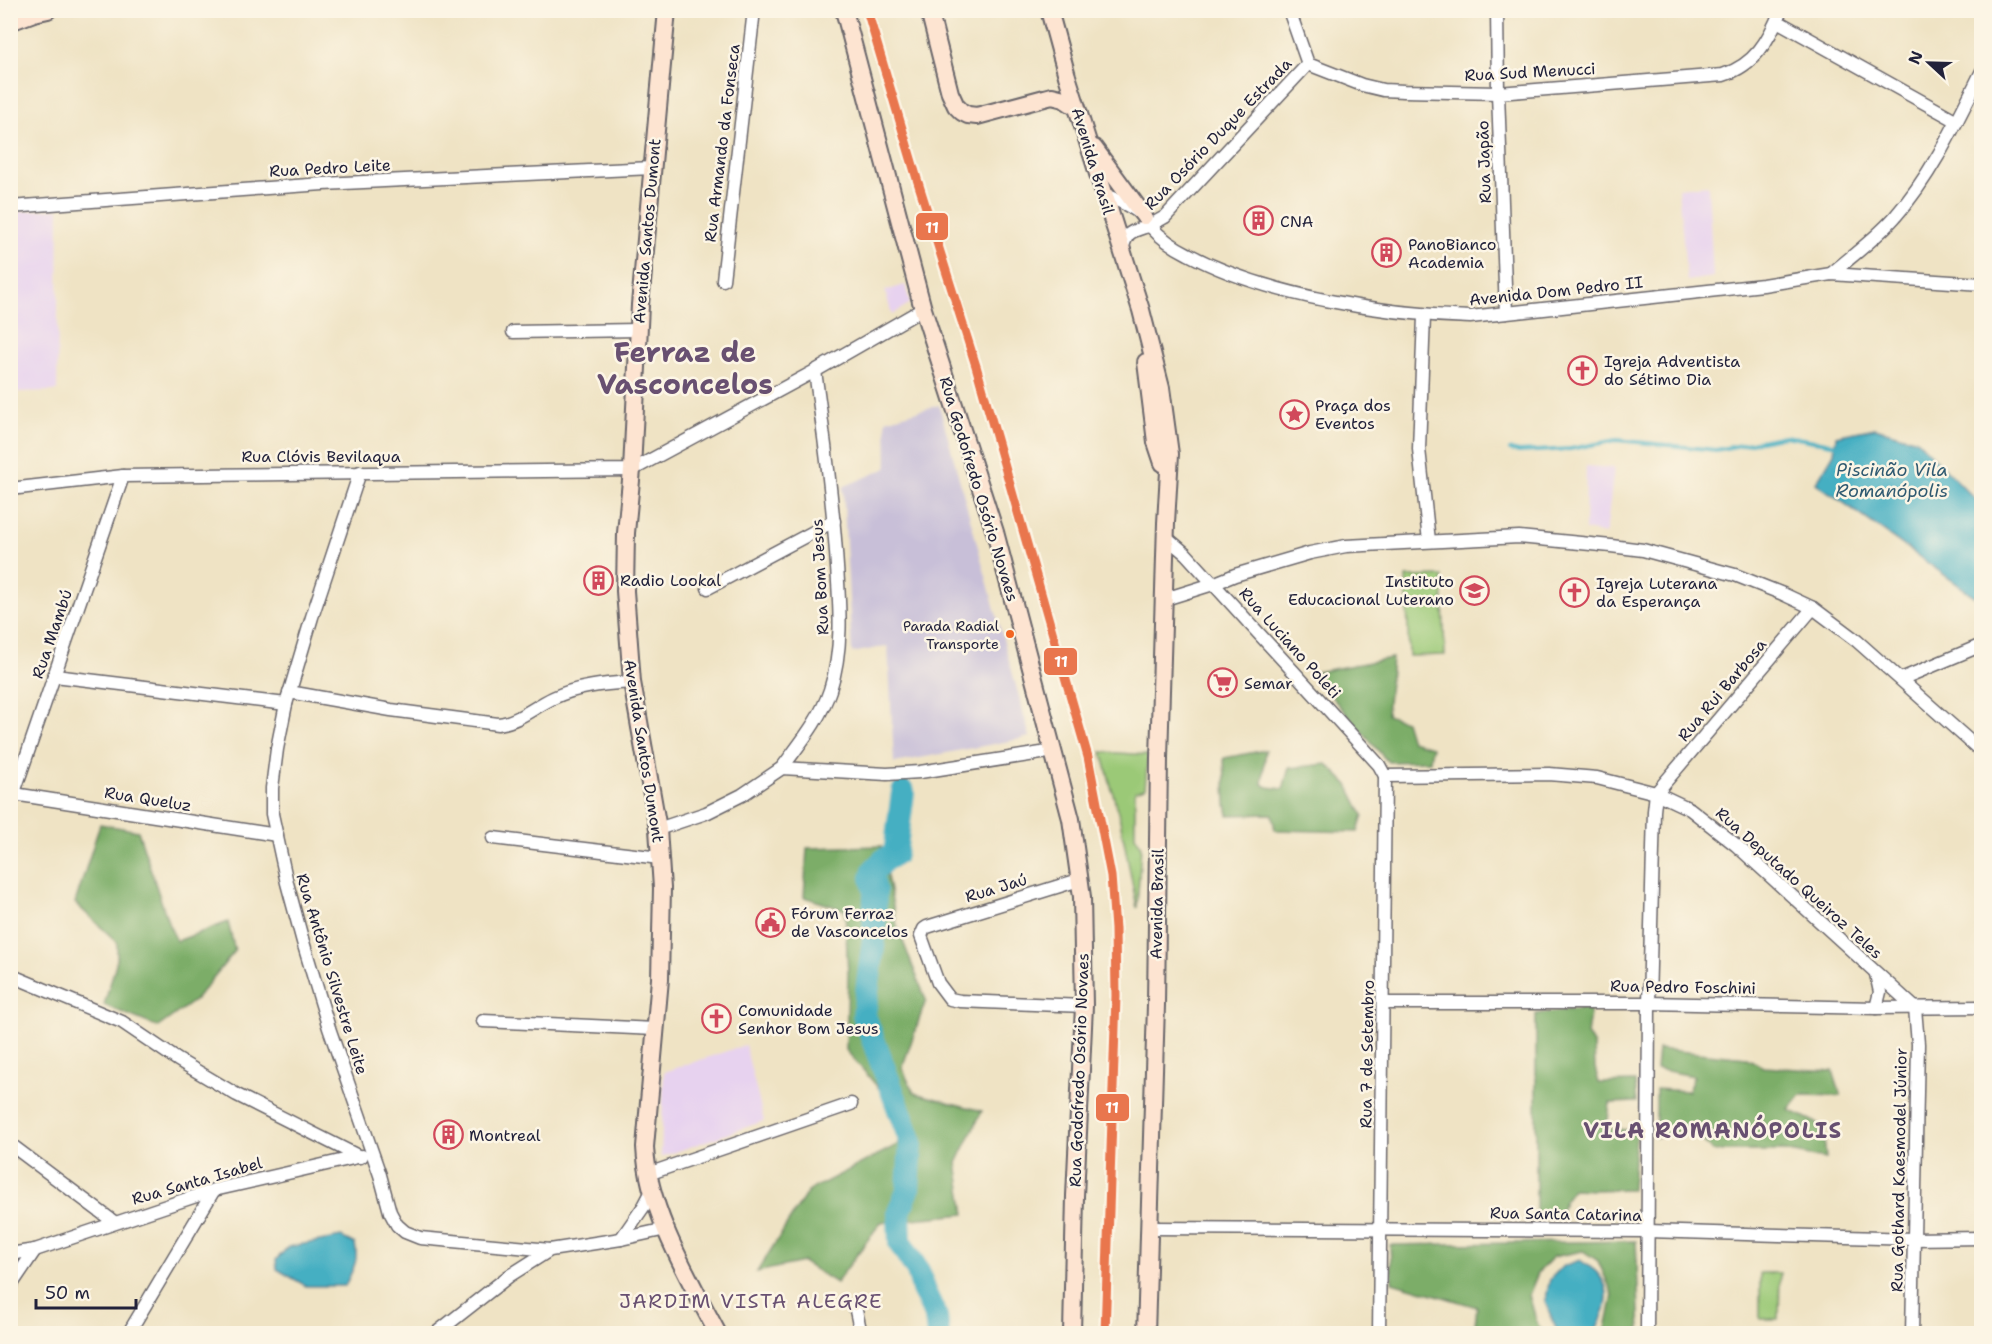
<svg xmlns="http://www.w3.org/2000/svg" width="1992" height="1344" viewBox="0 0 1992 1344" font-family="'Shantell Sans',sans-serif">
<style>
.built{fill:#e7d2ef}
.industrial{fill:#c8bfd8}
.green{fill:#9bc977;stroke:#5e7659;stroke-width:1.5}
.forest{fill:#7cad68;stroke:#4f6852;stroke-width:1.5}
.water{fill:#44afc2;stroke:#33687e;stroke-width:1.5}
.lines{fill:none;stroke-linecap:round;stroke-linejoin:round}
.stream{stroke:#44afc2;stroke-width:4}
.river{stroke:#44afc2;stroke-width:24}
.street-casing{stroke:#6a666b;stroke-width:15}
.secondary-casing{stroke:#6a666b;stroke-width:20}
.street{stroke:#fff;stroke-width:12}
.secondary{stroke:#fde4d1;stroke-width:16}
.rail-1-casing{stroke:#fcf5e5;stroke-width:14}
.rail-1{stroke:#e9764e;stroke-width:9}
.bus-dot{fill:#f26522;stroke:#fcf5e5;stroke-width:2}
.labels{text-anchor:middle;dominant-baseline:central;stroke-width:5;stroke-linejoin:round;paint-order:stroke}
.bus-label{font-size:14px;fill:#22223b;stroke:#fcf5e5;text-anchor:end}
.street-label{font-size:16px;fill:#22223b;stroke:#fcf5e5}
.poi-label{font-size:16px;fill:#22223b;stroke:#fcf5e5;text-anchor:start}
.water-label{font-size:18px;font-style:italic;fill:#305a71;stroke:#fcf5e5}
.quarter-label{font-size:20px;letter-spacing:1.5px;fill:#685071;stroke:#fcf5e5}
.district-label{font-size:22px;font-weight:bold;letter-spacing:1.5px;fill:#685071;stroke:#fcf5e5}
.town-label{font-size:28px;font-weight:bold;fill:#685071;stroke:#fcf5e5}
.line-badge{stroke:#fcf5e5;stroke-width:2}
.badge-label{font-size:16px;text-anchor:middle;font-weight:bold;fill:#fff}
</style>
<rect width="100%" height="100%" fill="#fcf5e5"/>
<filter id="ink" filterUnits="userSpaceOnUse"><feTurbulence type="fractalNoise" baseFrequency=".0167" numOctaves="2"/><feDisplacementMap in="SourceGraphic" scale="12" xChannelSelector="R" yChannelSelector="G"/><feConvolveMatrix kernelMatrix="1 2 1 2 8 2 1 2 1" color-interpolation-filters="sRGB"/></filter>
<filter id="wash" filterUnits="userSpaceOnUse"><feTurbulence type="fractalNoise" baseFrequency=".008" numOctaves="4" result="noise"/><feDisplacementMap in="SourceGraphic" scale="24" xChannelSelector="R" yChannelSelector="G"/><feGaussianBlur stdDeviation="1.35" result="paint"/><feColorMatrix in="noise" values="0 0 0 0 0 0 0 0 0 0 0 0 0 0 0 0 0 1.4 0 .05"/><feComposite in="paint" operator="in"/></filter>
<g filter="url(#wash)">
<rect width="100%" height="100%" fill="#efe3c4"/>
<g class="built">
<polygon points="1708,185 1713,277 1687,281 1678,188"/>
<polygon points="59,209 57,391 11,392 11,212"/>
<polygon points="905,285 910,303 892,315 885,291"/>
<polygon points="1586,466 1614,468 1606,534 1585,530"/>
<polygon points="745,1045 764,1121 661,1157 664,1072"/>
</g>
<polygon class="industrial" points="939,405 1030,737 894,763 888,646 852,653 843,487 887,468 886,420"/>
<g class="green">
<polygon points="1442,576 1445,655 1409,656 1406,577"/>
<polygon points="1102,752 1148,755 1145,788 1135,791 1135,836 1141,846 1137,908 1120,820"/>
<polygon points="1760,1273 1780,1273 1779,1319 1760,1319"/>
</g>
<g class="forest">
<polygon points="1392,658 1387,715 1405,721 1411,741 1432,747 1430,761 1388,762 1311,673"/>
<polygon points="1266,750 1262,784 1268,787 1283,789 1289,768 1327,764 1348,785 1363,815 1358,832 1275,830 1272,814 1228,815 1226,804 1224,758"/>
<polygon points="100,824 138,831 169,925 177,941 228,922 235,951 195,1000 158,1027 104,1005 117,960 117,942 75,903"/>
<polygon points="881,846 897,926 926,1000 902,1068 914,1093 982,1111 957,1163 965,1214 881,1222 836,1283 803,1262 757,1272 808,1191 901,1143 882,1092 846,1050 848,974 845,910 804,897 807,848"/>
<polygon points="1591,1007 1587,1034 1594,1046 1595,1068 1599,1083 1635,1082 1637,1102 1610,1103 1607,1128 1636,1131 1632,1189 1593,1190 1573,1189 1564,1201 1558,1220 1536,1218 1536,1014"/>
<polygon points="1658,1049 1747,1058 1763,1067 1833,1071 1841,1096 1801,1095 1789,1110 1823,1126 1826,1159 1784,1151 1712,1151 1691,1127 1656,1138 1656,1089 1688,1091 1694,1076 1656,1069"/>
<polygon points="1636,1241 1640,1333 1605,1333 1613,1295 1598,1261 1583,1251 1553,1257 1538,1273 1529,1295 1537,1323 1543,1333 1474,1333 1477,1307 1392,1282 1390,1245"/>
</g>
<g class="water">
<polygon points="1875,428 1917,440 1981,505 1981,601 1816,483 1834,453 1836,436"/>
<path d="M341,1237L355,1244C359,1264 352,1269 345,1286H306L277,1269L276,1260L288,1247Z"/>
<path d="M1580,1260C1586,1265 1595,1269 1599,1275C1615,1294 1604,1315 1594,1333H1558L1545,1302L1550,1279L1563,1266Z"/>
</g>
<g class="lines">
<polyline class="stream" points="1510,450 1519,452 1570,449 1617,440 1716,450 1785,436 1838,445"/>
<polyline class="river" points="903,792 895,854 884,860 874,870 872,878 875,891 874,939 864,1015 911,1142 908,1190 899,1212 900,1243 918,1271 923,1289 936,1317 938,1334"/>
</g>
</g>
<g filter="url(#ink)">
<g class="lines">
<defs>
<g id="street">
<path d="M1289,10L1308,64L1362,85L1383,90L1404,91L1498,93L1723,75C1755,65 1769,40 1781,10"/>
<polyline points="1497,10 1498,93 1506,313"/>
<polyline points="1777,21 1957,121"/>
<path d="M1103,194C1116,200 1133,206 1143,216C1146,219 1148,224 1151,227C1161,238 1174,247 1188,254C1267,296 1381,314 1470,317L1763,285L1831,274L1982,284"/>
<polyline points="10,207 323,184 652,168"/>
<path d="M1122,250C1127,231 1130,232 1148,226C1154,224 1159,220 1165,217L1308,64"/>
<path d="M1831,274C1852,256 1875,239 1894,218C1932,175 1956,123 1982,71"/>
<polyline points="723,280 754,10"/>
<polyline points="1424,316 1419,449 1429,541"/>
<polyline points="513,332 638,330"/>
<polyline points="360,472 312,617 286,704 277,749 272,788 272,814 287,883 303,942 329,1028 380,1175 390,1212 397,1225 405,1232 420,1238 550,1250"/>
<polyline points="10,489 123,476 632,470 815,371 923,309"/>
<polyline points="1166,537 1186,554 1379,765 1385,776 1379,1334"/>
<polyline points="708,588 834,521"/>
<polyline points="1165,599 1213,584 1235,575 1310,553 1346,546 1519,537 1611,546 1643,550 1735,575 1783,594 1813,608 1857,641 1982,752"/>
<polyline points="55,676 286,704"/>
<polyline points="1901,679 1982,645"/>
<path d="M289,692L391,710L498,724C518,722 534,707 553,698C577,686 605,684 632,682"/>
<path d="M782,768C800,743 820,720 830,690C843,650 840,609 837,567C833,501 824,436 815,371"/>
<polyline points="1385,776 1549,774 1597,778 1656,793 1690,809 1736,845 1915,1008"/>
<polyline points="1656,793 1813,608"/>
<polyline points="14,794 277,835"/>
<polyline points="10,804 123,476"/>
<polyline points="658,829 706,813 742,795 782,768 887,774 920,772 1054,751"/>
<polyline points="493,838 660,858"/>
<polyline points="1079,880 927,927 924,929 921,936 938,983 950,999 960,1001 1084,1006"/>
<polyline points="10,975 122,1022 178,1060 237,1095 360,1157"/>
<polyline points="1384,1003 1649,1003 1876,1008 1982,1007"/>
<polyline points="1876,1008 1880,992 1876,974"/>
<polyline points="483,1021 655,1029"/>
<polyline points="10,1144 114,1222"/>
<polyline points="648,1174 851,1104"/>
<polyline points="1150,1228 1648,1231 1913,1239 1982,1238"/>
<polyline points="621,1239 644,1206 653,1189"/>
<polyline points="10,1254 35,1250 214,1190 362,1156"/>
<polyline points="10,1287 35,1250"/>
<polyline points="855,1306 861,1334"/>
<polyline points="128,1334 214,1190"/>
<polyline points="435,1334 509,1276 550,1250 621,1239 666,1229"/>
<polyline points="1647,1334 1649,1003 1654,811 1656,793"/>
<polyline points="1912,1334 1918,1044 1915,1008"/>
</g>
<g id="secondary">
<path d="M667,10L640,305L632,470L626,533L625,591L632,682L658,829L662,888L660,979L645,1147C648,1211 689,1278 718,1334"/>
<polyline points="844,10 923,309 995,532 1071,819 1082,897 1084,1006 1075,1196 1072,1334"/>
<polyline points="929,10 950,93 956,106 962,112 968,115 977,116 1052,96 1064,99 1076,107"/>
<polyline points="1049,10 1067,76 1141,310 1161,388 1170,454 1166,523 1159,758 1156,1005 1146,1334"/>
<polyline points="10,22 34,13 48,10"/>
<polyline points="1094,148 1144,216"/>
<polyline points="1146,362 1156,442 1163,463"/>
</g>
</defs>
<use href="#street" class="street-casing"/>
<use href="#secondary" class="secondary-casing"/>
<use href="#street" class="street"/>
<use href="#secondary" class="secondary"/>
<defs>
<polyline id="rail-1" points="867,10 917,179 976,366 1088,757 1111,876 1115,929 1116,996 1105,1334"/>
</defs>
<use href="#rail-1" class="rail-1-casing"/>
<use href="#rail-1" class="rail-1"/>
</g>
</g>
<defs>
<symbol id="building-ring" viewBox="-11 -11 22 22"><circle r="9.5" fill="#fcf5e5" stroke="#d1495b" stroke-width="1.5"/><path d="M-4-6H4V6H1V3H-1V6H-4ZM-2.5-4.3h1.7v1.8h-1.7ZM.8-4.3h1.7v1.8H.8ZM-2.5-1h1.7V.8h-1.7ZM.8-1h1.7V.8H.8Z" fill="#d1495b"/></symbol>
<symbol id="church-ring" viewBox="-11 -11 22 22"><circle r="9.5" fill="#fcf5e5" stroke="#d1495b" stroke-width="1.5"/><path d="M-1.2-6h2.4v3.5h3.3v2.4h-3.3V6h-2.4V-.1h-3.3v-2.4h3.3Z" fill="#d1495b"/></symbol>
<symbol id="sight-ring" viewBox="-11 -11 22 22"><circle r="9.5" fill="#fcf5e5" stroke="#d1495b" stroke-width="1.5"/><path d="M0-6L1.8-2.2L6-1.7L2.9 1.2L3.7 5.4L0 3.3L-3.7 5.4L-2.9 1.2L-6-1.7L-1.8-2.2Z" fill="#d1495b"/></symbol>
<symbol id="school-ring" viewBox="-11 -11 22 22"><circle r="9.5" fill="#fcf5e5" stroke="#d1495b" stroke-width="1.5"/><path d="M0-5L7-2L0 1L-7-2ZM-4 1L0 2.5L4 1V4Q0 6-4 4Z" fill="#d1495b"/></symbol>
<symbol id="supermarket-ring" viewBox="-11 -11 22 22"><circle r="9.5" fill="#fcf5e5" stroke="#d1495b" stroke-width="1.5"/><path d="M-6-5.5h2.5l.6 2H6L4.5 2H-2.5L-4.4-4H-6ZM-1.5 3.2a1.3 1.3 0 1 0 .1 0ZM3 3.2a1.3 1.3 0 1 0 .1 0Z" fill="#d1495b"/></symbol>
<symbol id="civic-ring" viewBox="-11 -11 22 22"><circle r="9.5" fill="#fcf5e5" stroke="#d1495b" stroke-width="1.5"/><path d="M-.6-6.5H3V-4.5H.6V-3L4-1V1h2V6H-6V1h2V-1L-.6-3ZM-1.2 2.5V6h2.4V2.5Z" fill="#d1495b"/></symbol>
</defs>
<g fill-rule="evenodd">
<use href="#building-ring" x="1242" y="204" width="33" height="33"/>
<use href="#building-ring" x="1370" y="236" width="33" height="33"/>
<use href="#church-ring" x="1566" y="354" width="33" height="33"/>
<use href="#sight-ring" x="1278" y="398" width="33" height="33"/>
<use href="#building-ring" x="582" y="564" width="33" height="33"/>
<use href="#school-ring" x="1458" y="574" width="33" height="33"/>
<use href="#church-ring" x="1558" y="576" width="33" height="33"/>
<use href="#supermarket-ring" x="1206" y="666" width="33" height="33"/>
<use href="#civic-ring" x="754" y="906" width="33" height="33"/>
<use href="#church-ring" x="700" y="1002" width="33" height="33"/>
<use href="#building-ring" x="432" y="1118" width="33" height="33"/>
</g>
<circle class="bus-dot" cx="1010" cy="634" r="5"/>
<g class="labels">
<g class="bus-label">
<text x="999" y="626">Parada Radial<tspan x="999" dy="18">Transporte</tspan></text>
</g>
<g class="street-label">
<text transform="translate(1530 72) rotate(-3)">Rua Sud Menucci</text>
<text transform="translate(1218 134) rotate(-46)">Rua Osório Duque Estrada</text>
<text transform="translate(722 143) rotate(-83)">Rua Armando da Fonseca</text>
<text transform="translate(1093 161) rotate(73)">Avenida Brasil</text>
<text transform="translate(1484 162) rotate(-92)">Rua Japão</text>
<text transform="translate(330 168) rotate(-3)">Rua Pedro Leite</text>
<text transform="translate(647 231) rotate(-85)">Avenida Santos Dumont</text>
<text transform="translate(1556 291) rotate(-6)">Avenida Dom Pedro II</text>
<text x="321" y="456">Rua Clóvis Bevilaqua</text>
<text transform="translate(979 489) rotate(73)">Rua Godofredo Osório Novaes</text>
<text transform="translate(820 577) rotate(-93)">Rua Bom Jesus</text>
<text transform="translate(52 634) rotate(-71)">Rua Mambú</text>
<text transform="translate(1290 643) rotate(48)">Rua Luciano Poleti</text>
<text transform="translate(1722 690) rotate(-50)">Rua Rui Barbosa</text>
<text transform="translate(644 751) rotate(81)">Avenida Santos Dumont</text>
<text transform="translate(148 799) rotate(9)">Rua Queluz</text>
<text transform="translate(1799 883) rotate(42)">Rua Deputado Queiroz Teles</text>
<text transform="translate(996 888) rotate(-17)">Rua Jaú</text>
<text transform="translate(1157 904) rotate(-89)">Avenida Brasil</text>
<text transform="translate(332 974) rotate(73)">Rua Antônio Silvestre Leite</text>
<text transform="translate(1683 987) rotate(1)">Rua Pedro Foschini</text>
<text transform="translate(1367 1054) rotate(-89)">Rua 7 de Setembro</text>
<text transform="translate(1079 1070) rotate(-88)">Rua Godofredo Osório Novaes</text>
<text transform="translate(1899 1170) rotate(-89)">Rua Gothard Kaesmodel Júnior</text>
<text transform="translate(197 1181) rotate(-16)">Rua Santa Isabel</text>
<text transform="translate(1566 1214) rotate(1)">Rua Santa Catarina</text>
</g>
<g class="poi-label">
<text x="1280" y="221">CNA</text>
<text x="1408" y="244">PanoBianco<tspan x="1408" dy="18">Academia</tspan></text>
<text x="1604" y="361">Igreja Adventista<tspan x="1604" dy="18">do Sétimo Dia</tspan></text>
<text x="1315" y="405">Praça dos<tspan x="1315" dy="18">Eventos</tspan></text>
<text x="620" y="580">Radio Lookal</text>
<text x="1454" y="581" text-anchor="end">Instituto<tspan x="1454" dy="18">Educacional Luterano</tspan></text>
<text x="1596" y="583">Igreja Luterana<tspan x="1596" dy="18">da Esperança</tspan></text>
<text x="1244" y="683">Semar</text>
<text x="791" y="913">Fórum Ferraz<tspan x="791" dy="18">de Vasconcelos</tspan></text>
<text x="738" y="1010">Comunidade<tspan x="738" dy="18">Senhor Bom Jesus</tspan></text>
<text x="469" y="1135">Montreal</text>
</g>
<g class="water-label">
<text x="1892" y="470">Piscinão Vila<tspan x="1892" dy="21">Romanópolis</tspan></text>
</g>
<g class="quarter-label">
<text x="751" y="1301">JARDIM VISTA ALEGRE</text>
</g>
<g class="district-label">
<text x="1713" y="1130">VILA ROMANÓPOLIS</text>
</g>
<g class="town-label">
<text x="685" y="352">Ferraz de<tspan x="685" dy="32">Vasconcelos</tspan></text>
</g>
</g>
<g class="line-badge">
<rect x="915" y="212" width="34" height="29" rx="6" fill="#e9764e"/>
<rect x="1043" y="647" width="35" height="29" rx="6" fill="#e9764e"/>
<rect x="1095" y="1093" width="35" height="29" rx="6" fill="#e9764e"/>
</g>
<g class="badge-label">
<text x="932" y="233">11</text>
<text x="1061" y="667">11</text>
<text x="1112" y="1113">11</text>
</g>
<rect width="1992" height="1344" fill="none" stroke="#fcf5e5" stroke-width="36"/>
<g transform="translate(1929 63) rotate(292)" stroke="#fcf5e5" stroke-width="4.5" paint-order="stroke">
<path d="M0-4.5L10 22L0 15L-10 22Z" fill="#22223b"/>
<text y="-9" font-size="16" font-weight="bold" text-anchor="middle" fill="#22223b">N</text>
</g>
<path d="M36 1299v9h100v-9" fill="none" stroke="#22223b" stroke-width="3"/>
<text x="45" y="1299" font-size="18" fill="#22223b" stroke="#fcf5e5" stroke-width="4.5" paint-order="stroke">50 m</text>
</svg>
